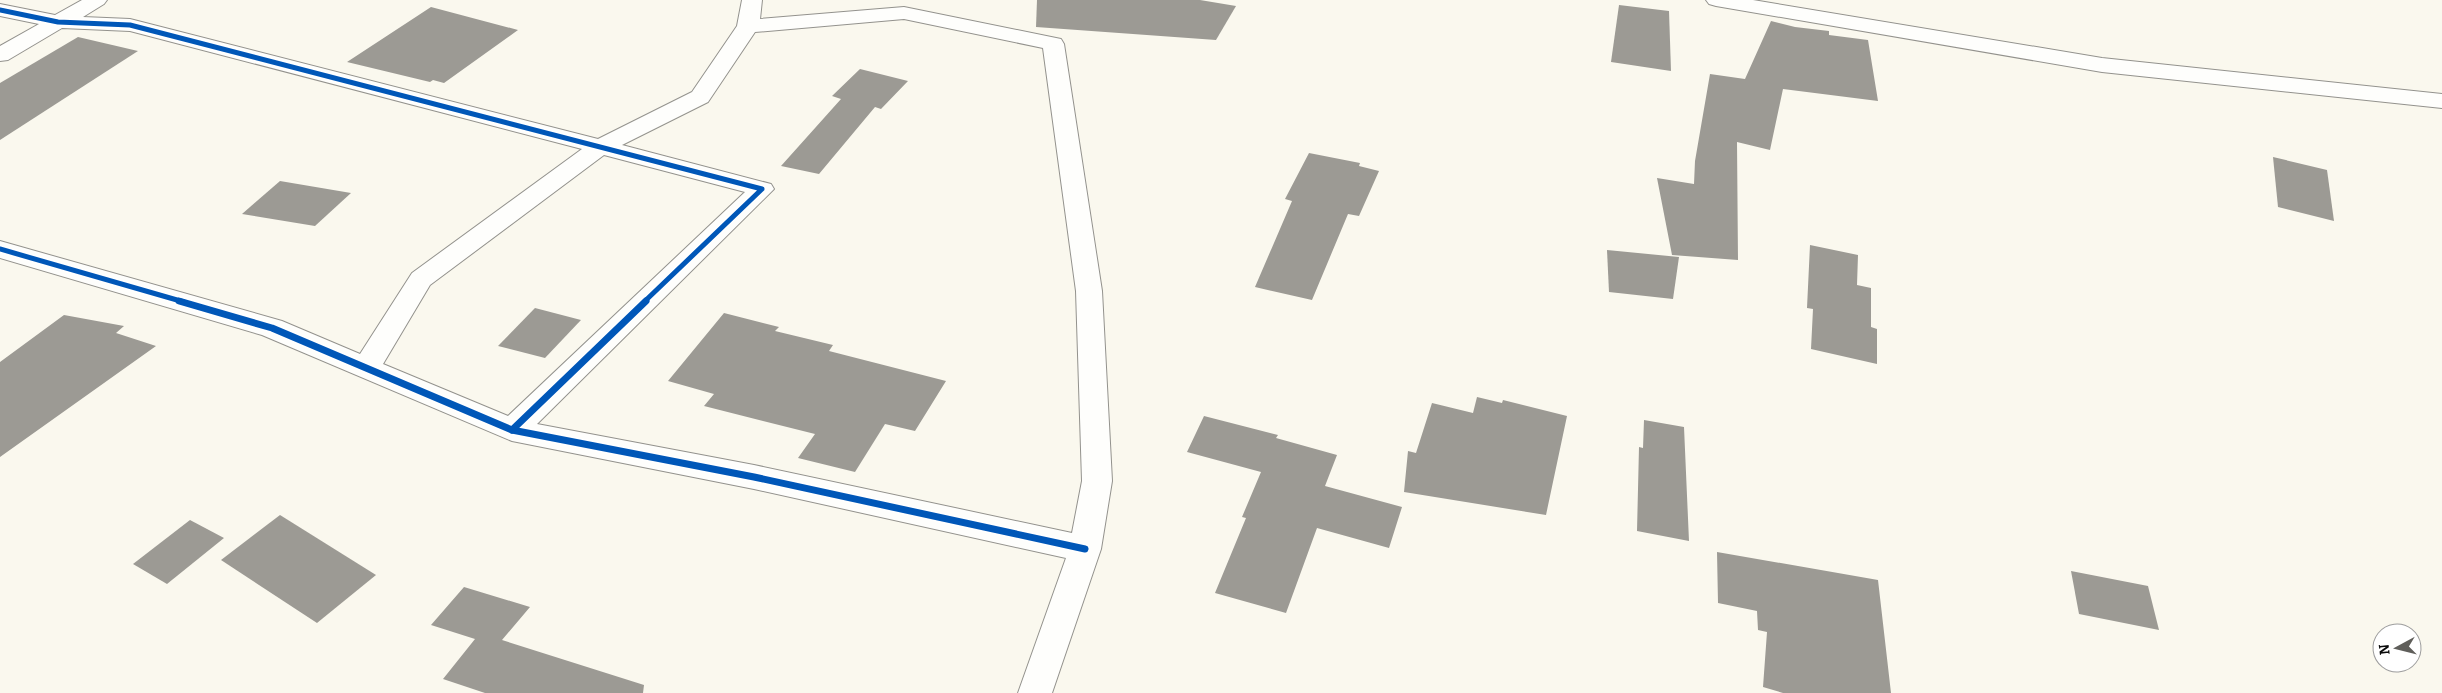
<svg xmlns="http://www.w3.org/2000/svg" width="2442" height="693" viewBox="0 0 2442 693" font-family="Bitter,serif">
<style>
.building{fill:#9c9a94}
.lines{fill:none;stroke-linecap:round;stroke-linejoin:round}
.street-casing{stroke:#93928d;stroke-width:2}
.street{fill:#fefefc;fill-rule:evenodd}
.cycleway-far1-casing{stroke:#fff;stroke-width:8}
.cycleway-casing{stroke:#fff;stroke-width:10}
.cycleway-far1{stroke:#0057b8;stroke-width:5}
.cycleway{stroke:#0057b8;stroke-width:7}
</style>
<rect width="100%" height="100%" fill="#faf8ee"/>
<g class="building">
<polygon points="1037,0 1200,0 1236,6 1216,40 1036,27"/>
<polygon points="1619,5 1669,11 1671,71 1611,62"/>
<polygon points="431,7 518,30 444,83 433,80 430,82 347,62"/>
<polygon points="1771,21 1795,27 1829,31 1829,35 1868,40 1878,101 1783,89 1770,150 1737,142 1738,260 1672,255 1657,178 1694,184 1695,161 1710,74 1745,79"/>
<polygon points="78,37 138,51 0,140 0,83"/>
<polygon points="860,69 908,81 881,109 875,107 819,174 781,166 841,99 832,96"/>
<polygon points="1309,153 1360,163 1359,166 1379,171 1359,216 1348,214 1312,300 1255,287 1292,201 1285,199"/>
<polygon points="2273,157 2327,170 2334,221 2278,207"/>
<polygon points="280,181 351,193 315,226 242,214"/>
<polygon points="1810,245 1858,255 1857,285 1871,288 1871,327 1877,329 1877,364 1811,349 1813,309 1807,308"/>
<polygon points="1607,250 1679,257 1673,299 1609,292"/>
<polygon points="535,308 581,320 545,358 498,346"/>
<polygon points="724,313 779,327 775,331 833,345 829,351 946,381 915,431 885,424 855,472 798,458 815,434 704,406 714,394 668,381"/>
<polygon points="64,315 124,326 116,333 156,346 0,457 0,362"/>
<polygon points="1477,397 1502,403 1503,400 1567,416 1546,515 1404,492 1408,451 1416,453 1432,403 1473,413"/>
<polygon points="1204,416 1278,435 1276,438 1337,455 1325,486 1402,507 1389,548 1317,528 1286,613 1215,593 1246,518 1242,517 1261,472 1187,452"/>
<polygon points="1644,420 1684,427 1689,541 1637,531 1639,447 1643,448"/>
<polygon points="280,515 376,575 317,623 221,560"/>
<polygon points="190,520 224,538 167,584 133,564"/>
<polygon points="1717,552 1878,580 1891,693 1783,693 1763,687 1767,632 1758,630 1757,611 1718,603"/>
<polygon points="2071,571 2148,586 2159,630 2079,614"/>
<polygon points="464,587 530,607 502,640 644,685 643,693 485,693 443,679 475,639 431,625"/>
</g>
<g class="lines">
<defs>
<g id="street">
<path d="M82,0H107L104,4L83,17L130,19L598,139L692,92L737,26L742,0H762L760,19L904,7L1061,39L1064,44L1102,291L1112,481L1101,549L1052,693H1018L1066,558L754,489L512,441L262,335L0,258V241L282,321L360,354L412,273L582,149L130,31L62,28L8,60L0,61V46L39,24L0,16V4L55,15ZM904,19L1043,48L1076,291L1082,481L1072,533L754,465L537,424L774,189L771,184L622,145L708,102L755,32ZM604,155L745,192L508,416L383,364L430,285Z"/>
<polygon points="1706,0 1753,0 2102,58 2442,94 2442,108 2102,72 1716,6 1709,4"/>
</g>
</defs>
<use href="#street" class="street-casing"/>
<use href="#street" class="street"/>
<defs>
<g id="cycleway-far1">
<polyline points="0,10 58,22 130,25 762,189 644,302"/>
<polyline points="0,249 184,302"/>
</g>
<g id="cycleway">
<polyline points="179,301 272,328 512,430 754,477 1085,549"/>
<polyline points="512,430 646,301"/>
</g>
</defs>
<use href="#cycleway-far1" class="cycleway-far1-casing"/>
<use href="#cycleway" class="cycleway-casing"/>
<use href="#cycleway-far1" class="cycleway-far1"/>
<use href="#cycleway" class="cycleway"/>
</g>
<g transform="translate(2397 648) rotate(263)"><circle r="24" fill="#ffffff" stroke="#9d9d9d"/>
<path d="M0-4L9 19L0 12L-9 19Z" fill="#5f5e5a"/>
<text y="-8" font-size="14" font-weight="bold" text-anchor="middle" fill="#0b0b0b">N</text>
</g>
</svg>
